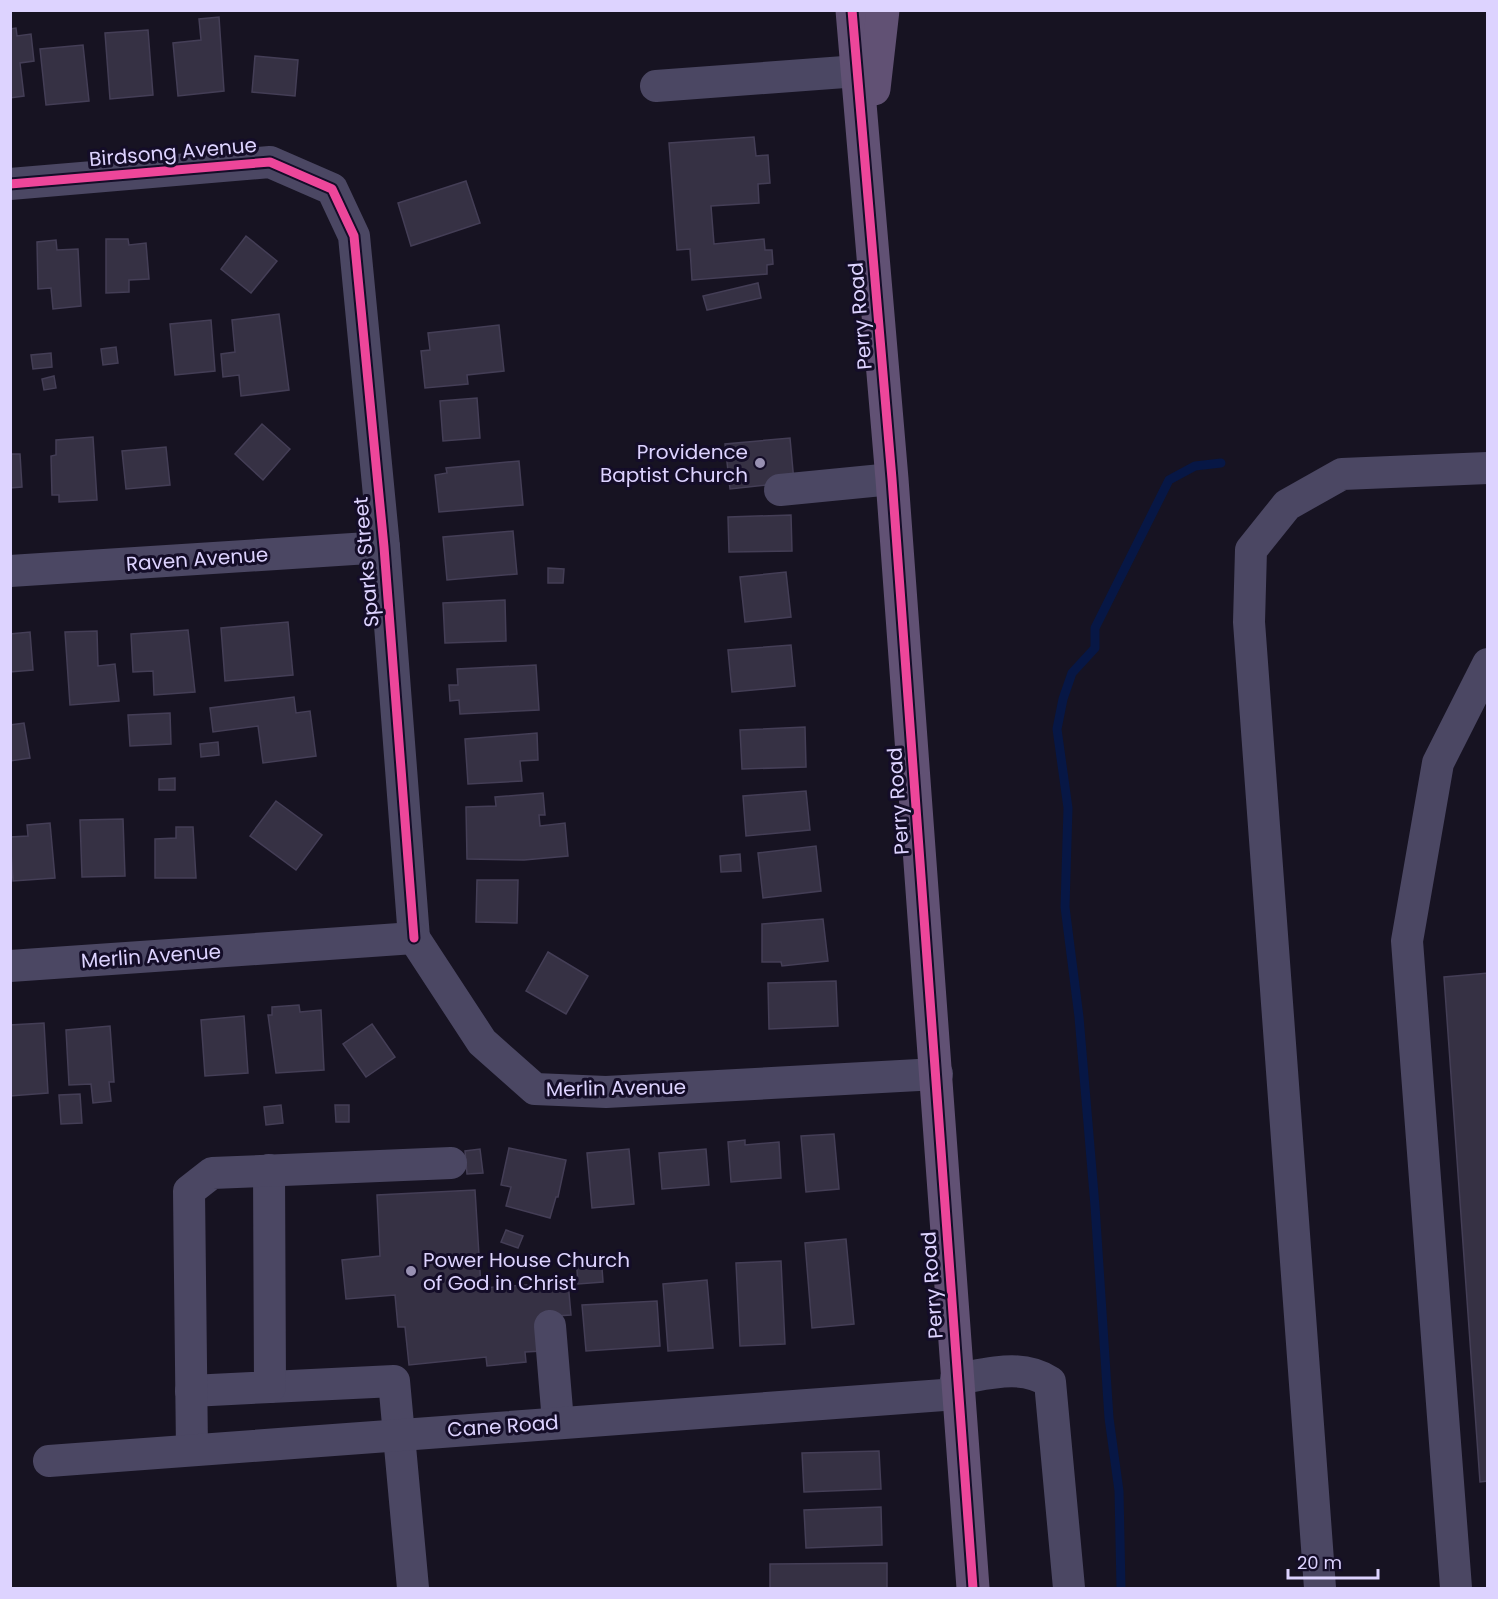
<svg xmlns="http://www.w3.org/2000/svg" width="1498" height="1599" viewBox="0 0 1498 1599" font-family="Poppins,sans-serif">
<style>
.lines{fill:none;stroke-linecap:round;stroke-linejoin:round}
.stream{stroke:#071745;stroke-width:9}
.building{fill:#363144;stroke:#443e56;stroke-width:1.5}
.minor{stroke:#4b4763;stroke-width:32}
.major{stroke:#615174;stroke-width:33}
.cycleway-casing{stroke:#140d28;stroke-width:13}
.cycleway{stroke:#ed469a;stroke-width:9}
.poi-dot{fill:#9890b2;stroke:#140d28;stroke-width:2}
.labels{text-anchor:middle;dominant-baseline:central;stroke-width:6;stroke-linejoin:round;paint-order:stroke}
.street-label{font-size:20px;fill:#ddd3ff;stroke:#140d28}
.poi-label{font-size:20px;fill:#ddd3ff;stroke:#140d28;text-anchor:end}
</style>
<rect width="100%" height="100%" fill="#171322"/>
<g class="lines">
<polyline class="stream" points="1121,1588 1119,1491 1109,1418 1095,1206 1079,1017 1065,907 1068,808 1057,729 1063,699 1072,673 1095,648 1095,628 1169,480 1195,466 1221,463"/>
</g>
<g class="building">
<polygon points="219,17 224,91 178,96 173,43 201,40 199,19"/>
<polygon points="16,28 17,36 31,34 34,61 20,63 24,96 10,98 10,29"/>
<polygon points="148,30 153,95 110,99 105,33"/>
<polygon points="83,45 89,101 46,105 40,49"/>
<polygon points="255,56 298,60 295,96 252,92"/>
<polygon points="754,137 756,156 768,155 770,183 758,184 759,203 711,206 714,244 764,239 765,250 772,250 773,264 767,265 767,274 692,280 690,249 677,250 669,143"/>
<polygon points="466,181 480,223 411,246 398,203"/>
<polygon points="246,236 277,261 251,293 221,269"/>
<polygon points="106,239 128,239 129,245 146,243 149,279 129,280 129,292 106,293"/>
<polygon points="56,240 57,250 78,249 81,306 53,309 51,288 38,289 37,242"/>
<polygon points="758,283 761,298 707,310 703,296"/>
<polygon points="279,314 289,390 241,396 239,375 223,377 221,354 235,352 232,320"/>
<polygon points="211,320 215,371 175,375 170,324"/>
<polygon points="499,325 504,371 467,375 468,384 425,388 421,351 430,350 428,333"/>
<polygon points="116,347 118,363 103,365 101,349"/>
<polygon points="51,353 52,367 33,369 31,355"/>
<polygon points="54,376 56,388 44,390 42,379"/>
<polygon points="477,398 480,438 443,441 440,401"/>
<polygon points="262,424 290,449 263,480 235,454"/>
<polygon points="93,437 97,500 59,502 59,495 52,495 51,456 56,455 56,440"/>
<polygon points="790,438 794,482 730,489 725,444"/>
<polygon points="166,447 170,485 126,489 122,451"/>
<polygon points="10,454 20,454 22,487 10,488"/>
<polygon points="519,461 523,505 439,512 435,475 447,473 446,468"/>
<polygon points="791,515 792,551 729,552 728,517"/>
<polygon points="513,531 517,574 447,580 443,537"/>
<polygon points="548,568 564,569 563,583 548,583"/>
<polygon points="786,572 791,617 745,622 740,577"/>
<polygon points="505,600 506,641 445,643 443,603"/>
<polygon points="288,622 293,675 225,681 221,628"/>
<polygon points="188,630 195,692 154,695 153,671 133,672 131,634"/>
<polygon points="97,631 98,666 115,664 119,701 70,705 65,632"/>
<polygon points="30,632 33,670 10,672 10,634"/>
<polygon points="791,645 795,686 732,692 728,650"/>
<polygon points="536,665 539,710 460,714 459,700 450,701 449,685 458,685 457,669"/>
<polygon points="294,697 296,713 310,711 316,756 263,763 258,726 213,732 210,708"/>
<polygon points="170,713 171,744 130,746 128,715"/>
<polygon points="24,723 30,758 10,761 10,725"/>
<polygon points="805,727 806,767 742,769 740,730"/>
<polygon points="537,733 538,760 520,761 522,781 468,784 465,739"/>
<polygon points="218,742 219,755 201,757 200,744"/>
<polygon points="175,778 175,790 159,790 159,779"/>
<polygon points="806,791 810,830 746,836 743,796"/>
<polygon points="543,793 545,815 539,815 540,826 565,823 568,856 524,860 467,859 466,807 496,806 495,797"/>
<polygon points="276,801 322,835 296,870 250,836"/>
<polygon points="123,819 125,876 82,877 80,820"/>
<polygon points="50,823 55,878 13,881 10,837 28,836 27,825"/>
<polygon points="176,827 193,827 196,878 155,878 155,839 176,838"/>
<polygon points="816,846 821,891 763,898 758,853"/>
<polygon points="740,854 741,871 721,872 720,856"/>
<polygon points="477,880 518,880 517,923 476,922"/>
<polygon points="823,919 828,961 782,966 781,962 762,962 762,924"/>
<polygon points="548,952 588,976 566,1014 526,991"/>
<polygon points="1488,973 1488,1481 1480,1482 1444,977"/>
<polygon points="836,981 838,1026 769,1029 768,983"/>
<polygon points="299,1005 300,1012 321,1010 324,1070 276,1073 268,1015 272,1015 272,1007"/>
<polygon points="244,1016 248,1073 205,1076 201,1020"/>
<polygon points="44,1023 48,1093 10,1096 10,1025"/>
<polygon points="372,1024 395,1057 366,1077 343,1044"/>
<polygon points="110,1026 114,1082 109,1082 111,1101 93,1103 91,1084 69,1085 66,1030"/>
<polygon points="80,1094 82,1123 61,1124 59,1095"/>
<polygon points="281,1105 283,1123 266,1125 264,1107"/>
<polygon points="335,1105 349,1105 349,1122 336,1122"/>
<polygon points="834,1134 839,1189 806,1192 801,1136"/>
<polygon points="745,1140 745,1145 779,1142 781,1178 731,1182 728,1142"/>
<polygon points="509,1148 566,1160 558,1197 556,1197 550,1218 506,1206 511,1187 501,1185"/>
<polygon points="480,1149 483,1173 467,1174 465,1151"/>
<polygon points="629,1149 634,1204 592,1208 587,1153"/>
<polygon points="706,1149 709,1185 662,1189 659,1153"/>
<polygon points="475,1190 481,1288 568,1282 571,1315 538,1317 542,1351 525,1352 526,1362 487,1366 486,1357 409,1365 405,1327 398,1327 395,1295 346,1299 342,1260 380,1256 377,1195"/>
<polygon points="506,1230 523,1236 518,1248 501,1242"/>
<polygon points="846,1239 854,1324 812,1328 805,1243"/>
<polygon points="601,1254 603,1282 578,1284 576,1256"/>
<polygon points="781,1261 785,1344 740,1346 736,1263"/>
<polygon points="707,1280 713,1348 668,1351 663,1284"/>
<polygon points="657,1301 660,1346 586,1351 582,1305"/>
<polygon points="879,1451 881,1489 804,1492 802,1453"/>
<polygon points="881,1507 882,1545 806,1548 804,1510"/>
<polygon points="887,1563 887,1588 770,1588 770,1564"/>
</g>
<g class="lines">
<g class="minor">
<polyline points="656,86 858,71"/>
<polyline points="10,184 270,162 332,189 354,236 384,547 414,938"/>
<polyline points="780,490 892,479"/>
<polyline points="10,571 384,547"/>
<polyline points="10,966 414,938 482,1042 535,1089 606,1092 937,1074"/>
<polyline points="550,1326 558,1422"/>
<path d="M956,1379C988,1374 1021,1363 1050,1382L1069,1588"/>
<polyline points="270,1387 394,1381 413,1588"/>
<polyline points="191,1391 270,1387 269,1170"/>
<polyline points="192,1450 189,1191 212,1173 451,1163"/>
<polyline points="49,1461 957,1394"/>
<polyline points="1320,1588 1249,622 1251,550 1287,505 1342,474 1488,468"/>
<polyline points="1456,1588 1407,941 1438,763 1488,664"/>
</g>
<g class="major">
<polyline points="852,10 892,479 973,1588"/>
<polyline points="874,89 883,10"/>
</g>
<defs>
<g id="cycleway">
<polyline points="852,10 892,479 973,1588"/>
<polyline points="10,184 270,162 332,189 354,236 384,547 414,938"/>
</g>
</defs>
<use href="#cycleway" class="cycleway-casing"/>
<use href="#cycleway" class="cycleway"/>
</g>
<g class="poi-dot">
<circle cx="760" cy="463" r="6"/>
<circle cx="411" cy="1271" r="6"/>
</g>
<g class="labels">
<g class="street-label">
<text transform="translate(173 152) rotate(-5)">Birdsong Avenue</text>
<text transform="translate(860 316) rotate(-95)">Perry Road</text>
<text transform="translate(197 559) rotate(-4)">Raven Avenue</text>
<text transform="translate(366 562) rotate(-95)">Sparks Street</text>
<text transform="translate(898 801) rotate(-94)">Perry Road</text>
<text transform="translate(151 956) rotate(-4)">Merlin Avenue</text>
<text transform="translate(616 1088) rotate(-1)">Merlin Avenue</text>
<text transform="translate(932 1285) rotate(-94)">Perry Road</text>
<text transform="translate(503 1426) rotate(-4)">Cane Road</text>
</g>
<g class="poi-label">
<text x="748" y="452">Providence<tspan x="748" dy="23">Baptist Church</tspan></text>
<text x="423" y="1260" text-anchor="start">Power House Church<tspan x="423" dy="23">of God in Christ</tspan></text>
</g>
</g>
<rect width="1498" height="1599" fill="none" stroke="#ddd3ff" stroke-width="24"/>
<path d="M1288 1569v9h90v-9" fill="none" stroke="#ddd3ff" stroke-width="3"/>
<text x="1297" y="1569" font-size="18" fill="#ddd3ff" stroke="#140d28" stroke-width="4.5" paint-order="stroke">20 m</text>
</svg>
